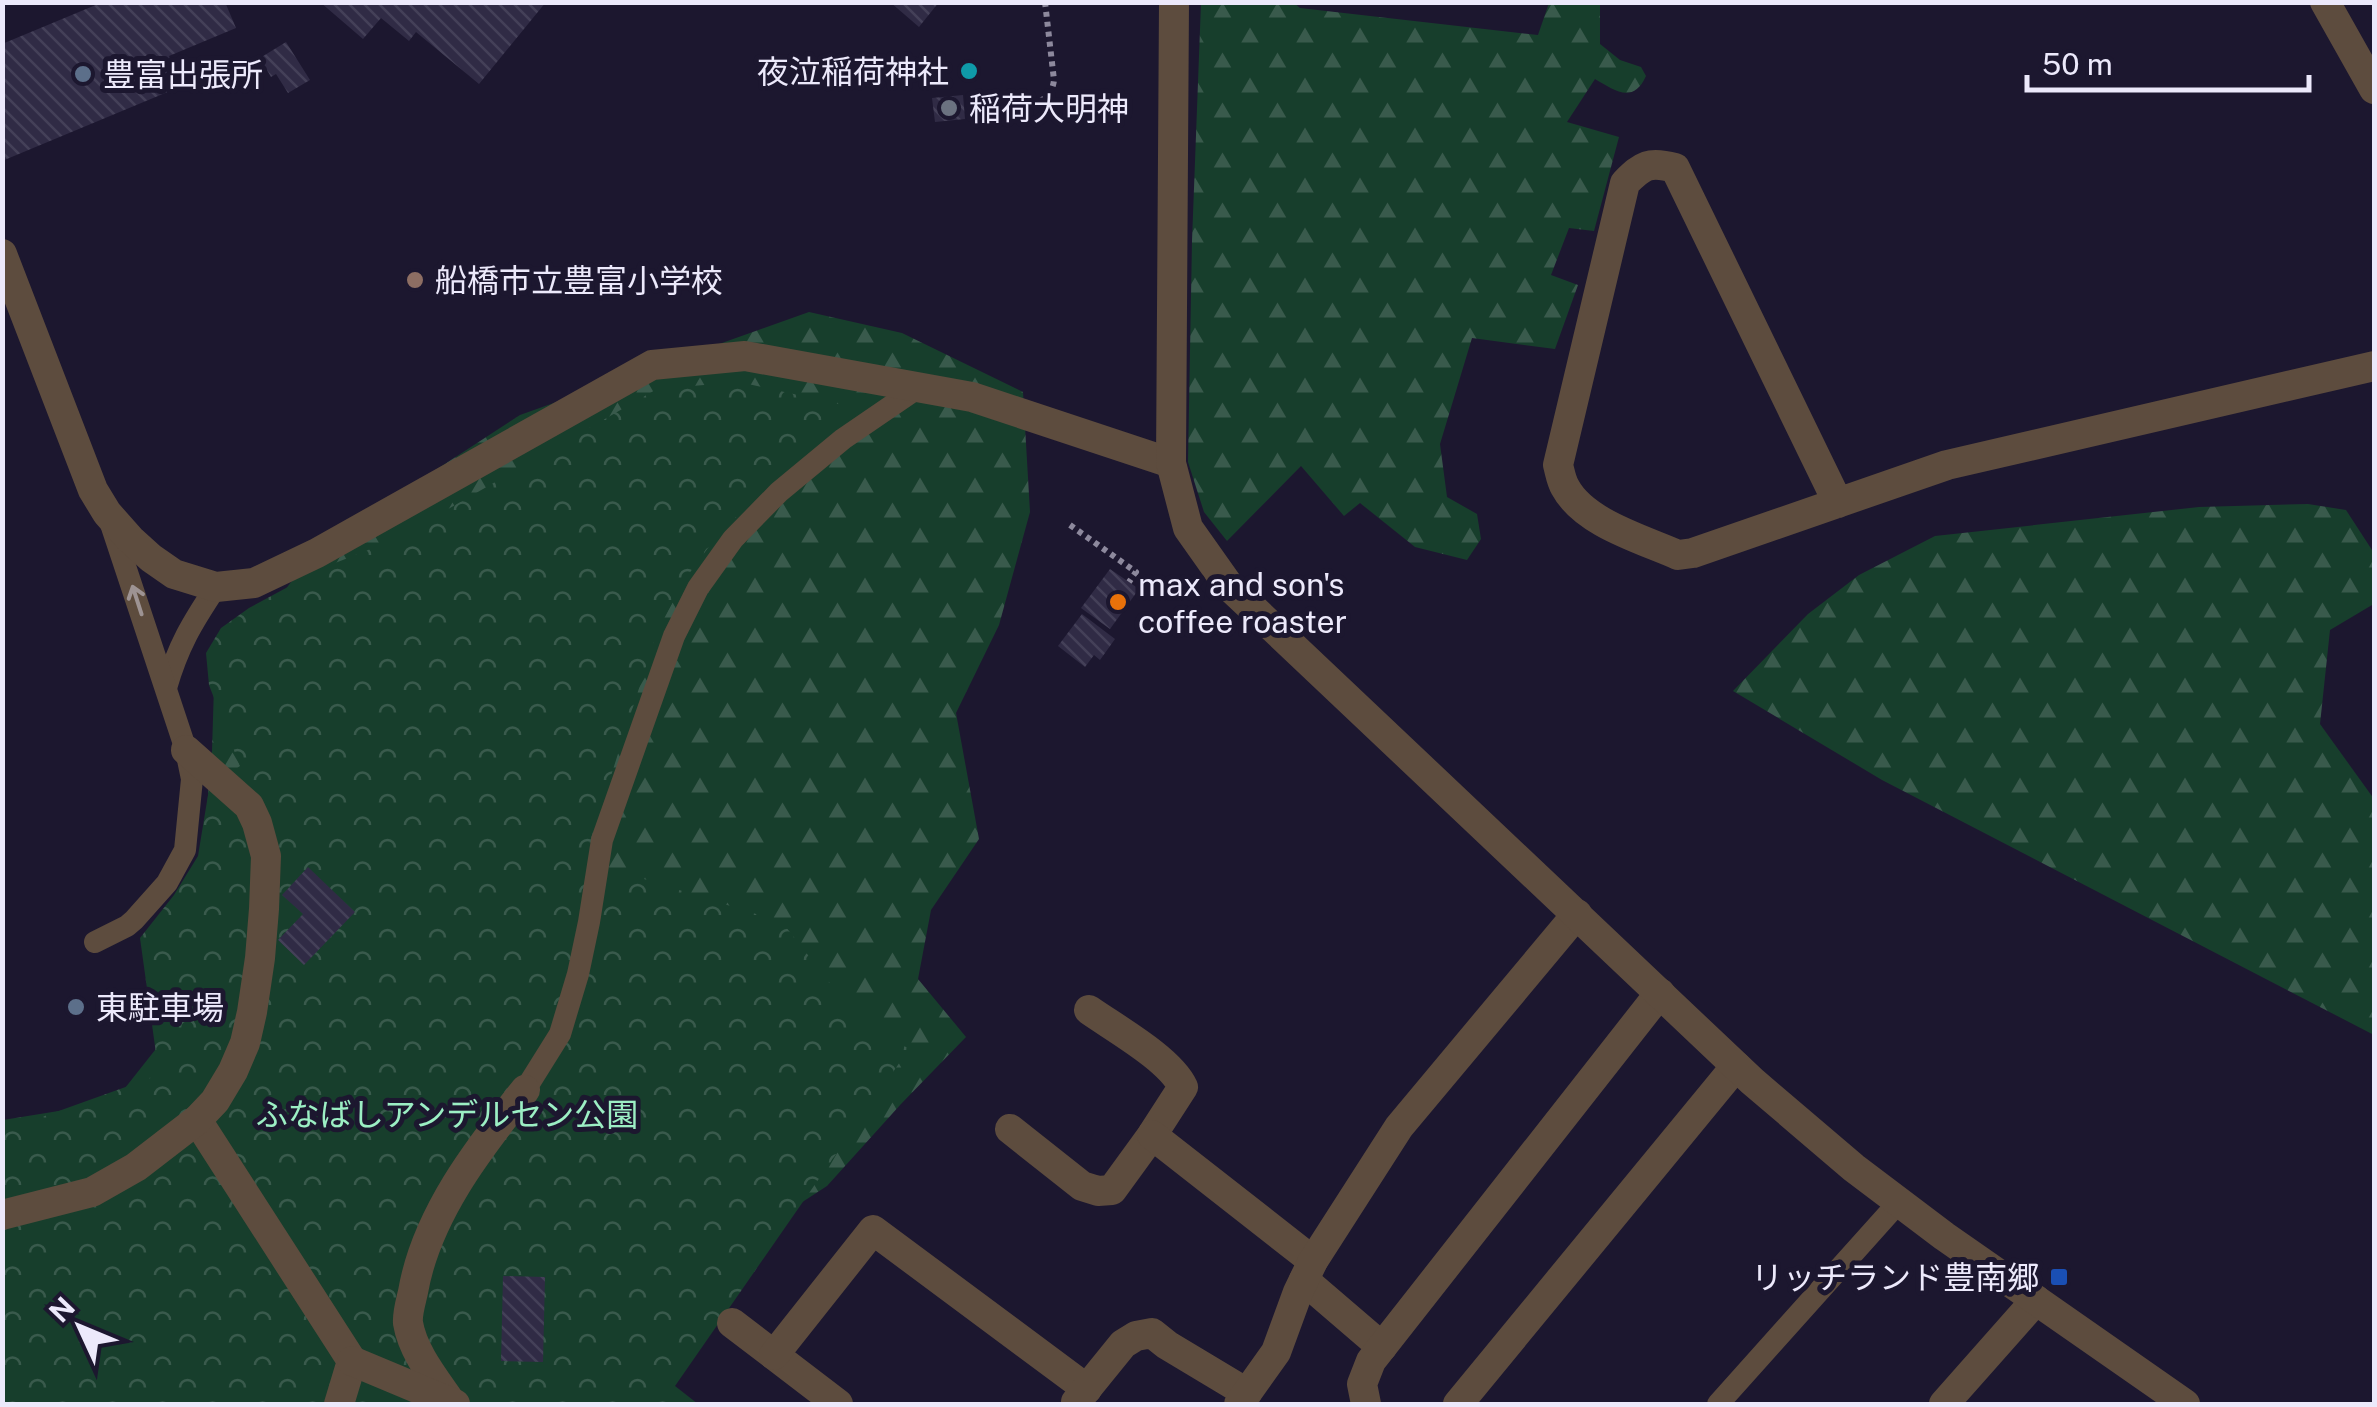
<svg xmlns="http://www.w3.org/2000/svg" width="2377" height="1407" viewBox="0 0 2377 1407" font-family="'Public Sans','Noto Sans JP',sans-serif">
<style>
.forest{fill:url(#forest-firs)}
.park{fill:url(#park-crowns)}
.building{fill:url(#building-back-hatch)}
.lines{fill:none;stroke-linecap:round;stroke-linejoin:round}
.path{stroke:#8d899d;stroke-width:6;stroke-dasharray:5 5;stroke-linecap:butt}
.service{stroke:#5d4c3e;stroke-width:22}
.pedestrian{stroke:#5d4c3e;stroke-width:30}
.minor{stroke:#5d4c3e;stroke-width:30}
.tertiary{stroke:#5d4c3e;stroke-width:30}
.pedestrian-bridge{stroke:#5d4c3e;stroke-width:30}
.oneway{stroke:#9d9393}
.culture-dot{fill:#0f9aa8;stroke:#1c172f;stroke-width:4}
.service-dot{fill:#5c6f8a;stroke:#1c172f;stroke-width:4}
.worship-dot{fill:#6b7280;stroke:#1c172f;stroke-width:4}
.education-dot{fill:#8d6e63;stroke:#1c172f;stroke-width:4}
.food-dot{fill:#e8710a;stroke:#1c172f;stroke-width:4}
.transit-dot{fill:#1a4fb4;stroke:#1c172f;stroke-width:4}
.labels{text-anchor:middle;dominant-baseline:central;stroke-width:10;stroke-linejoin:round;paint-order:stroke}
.poi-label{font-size:32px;fill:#ece9fb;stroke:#1c172f;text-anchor:start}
.park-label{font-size:32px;fill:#9cefc4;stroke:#1c172f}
</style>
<defs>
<pattern id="forest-firs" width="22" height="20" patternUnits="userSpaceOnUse" patternTransform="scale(2.5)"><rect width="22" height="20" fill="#173e2c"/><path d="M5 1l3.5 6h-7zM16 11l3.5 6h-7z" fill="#395a4c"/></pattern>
<pattern id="park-crowns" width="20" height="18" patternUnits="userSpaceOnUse" patternTransform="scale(2.5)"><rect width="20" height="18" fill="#173e2c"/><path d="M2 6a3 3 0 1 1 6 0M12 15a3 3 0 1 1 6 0" fill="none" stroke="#395a4c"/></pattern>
<pattern id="building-back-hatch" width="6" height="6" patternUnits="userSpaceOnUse" patternTransform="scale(2.5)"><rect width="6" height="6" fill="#302b45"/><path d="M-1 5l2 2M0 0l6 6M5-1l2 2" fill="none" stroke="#444058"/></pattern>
</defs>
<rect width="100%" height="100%" fill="#1c172f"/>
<g class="forest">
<path d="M1201,3H1294L1300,8L1538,35L1549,3H1600V44L1620,60L1641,67L1646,76C1633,105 1614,90 1595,79L1567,122L1619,137L1594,231L1569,228L1551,275L1578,285L1555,349L1472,338L1440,444L1447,497L1477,514L1481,539L1467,560L1415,547L1360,503L1344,516L1301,466L1227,541L1204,512L1188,462L1192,241Z"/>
<polygon points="809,312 902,333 1023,392 1030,512 999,625 956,713 979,839 931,910 918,979 966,1037 901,1104 827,1186 716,1258 577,1404 3,1404 3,1120 114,1102 189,1007 212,751 214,686 291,582 428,475 520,415"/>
<polygon points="2308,504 2346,510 2372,550 2372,605 2330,630 2320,724 2374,799 2374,1035 1882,780 1733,691 1808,614 1859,575 1935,536 2199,507"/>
</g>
<polygon class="park" points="739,382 861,409 722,529 685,579 657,632 585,857 612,869 782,922 855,1015 909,1049 675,1386 698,1404 3,1404 3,1131 159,1075 140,938 174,895 198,856 209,789 240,766 209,685 206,653 221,628 249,608 325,567 396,539 657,389"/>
<g class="building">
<polygon points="103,2 225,2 236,28 169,56 182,86 2,161 2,44"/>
<polygon points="320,2 546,2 479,84 416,32 409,41 381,18 363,39"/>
<polygon points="890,2 939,2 919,27"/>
<polygon points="286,42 310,80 288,93 276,74 271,77 260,58"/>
<polygon points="963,95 965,119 935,122 932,98"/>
<polygon points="1110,569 1139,589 1110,629 1081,608"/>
<polygon points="1082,614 1115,639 1100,660 1094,655 1085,667 1058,646"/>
<polygon points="308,867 355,912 304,965 278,940 303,914 282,895"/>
<polygon points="503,1276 545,1277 543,1362 501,1361"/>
</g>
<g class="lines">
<g class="path">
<path d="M971,107C998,106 1050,116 1054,80L1045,2"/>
<polyline points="1070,525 1136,572 1129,582"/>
</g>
<g class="service">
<path d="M166,688C178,646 192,623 216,587"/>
<polyline points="95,942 127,926 134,920 167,883 185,850 192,779 186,750 111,524"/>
<polyline points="525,1090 560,1034 578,974 589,922 602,840 674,636 698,588 733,539 779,492 843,439 919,387"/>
<polyline points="1718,1404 1899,1202"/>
</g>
<g class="pedestrian">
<polyline points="197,1120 352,1361 339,1404"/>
<polyline points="2,1215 92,1192 136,1167 197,1120 215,1101 233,1071 245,1043 252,1012 260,958 264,909 266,856 257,823 249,806 186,750"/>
<path d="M452,1404C436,1380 413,1353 408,1323C407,1314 411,1301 413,1292C426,1216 478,1149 525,1090"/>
</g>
<g class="minor">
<polyline points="2325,2 2374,89"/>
<polyline points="2,254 93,490 107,513 130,539 151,558 174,574 216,587 254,583 317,553 652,365 745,356 972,397 1171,463"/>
<path d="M1838,503L1675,168C1649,161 1643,165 1625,183L1558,465C1560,472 1561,480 1565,487C1584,523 1642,539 1678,555L1693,553L1947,465L2374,366"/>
<path d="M1010,1129L1082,1186L1098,1191L1112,1190L1152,1135L1183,1087C1170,1059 1116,1029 1089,1010"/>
<polyline points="1152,1135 1313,1261"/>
<polyline points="1304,1280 1382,1347"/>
<polyline points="732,1323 838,1404"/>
<polyline points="774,1355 873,1230 1087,1389"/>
<polyline points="1076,1402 1123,1344 1136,1336 1152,1333 1167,1345 1247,1393"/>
<polyline points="1239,1404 1276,1352 1298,1292 1313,1261 1399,1127 1577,914"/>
<polyline points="1366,1404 1362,1384 1371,1361 1660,993"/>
<polyline points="1458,1404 1736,1066"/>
<polyline points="1944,1404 2036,1300"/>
</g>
<polyline class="tertiary" points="1174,2 1171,463 1188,528 1229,586 1752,1081 1854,1168 1944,1236 2185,1404"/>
<polyline class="pedestrian-bridge" points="352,1361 455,1404"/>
</g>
<defs><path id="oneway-shaft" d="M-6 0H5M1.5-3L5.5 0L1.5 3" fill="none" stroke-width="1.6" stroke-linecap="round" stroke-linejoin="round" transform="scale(2.5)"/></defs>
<use class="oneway" href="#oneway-shaft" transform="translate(137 600) rotate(-108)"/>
<circle class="culture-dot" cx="969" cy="71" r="10"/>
<g class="service-dot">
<circle cx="83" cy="74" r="10"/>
<circle cx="76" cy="1007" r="10"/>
</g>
<circle class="worship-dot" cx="949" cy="108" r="10"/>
<circle class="education-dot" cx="415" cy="280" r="10"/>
<circle class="food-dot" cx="1118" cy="602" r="10"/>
<rect class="transit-dot" x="2049" y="1267" width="20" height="20" rx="5"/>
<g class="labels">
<g class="poi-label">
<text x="949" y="71" text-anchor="end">夜泣稲荷神社</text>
<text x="103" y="74">豊富出張所</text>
<text x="969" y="108">稲荷大明神</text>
<text x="435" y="280">船橋市立豊富小学校</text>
<text x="1138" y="584">max and son's<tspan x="1138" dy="37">coffee roaster</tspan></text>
<text x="96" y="1007">東駐車場</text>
<text x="2039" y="1277" text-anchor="end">リッチランド豊南郷</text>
</g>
<g class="park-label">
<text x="447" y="1114">ふなばしアンデルセン公園</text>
</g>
</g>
<rect width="2377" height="1407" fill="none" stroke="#ece9fb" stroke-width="10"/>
<g transform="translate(80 1327) rotate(314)" stroke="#1c172f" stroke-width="8" paint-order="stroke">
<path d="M0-8L18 38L0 25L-18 38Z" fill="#ece9fb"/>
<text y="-15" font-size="28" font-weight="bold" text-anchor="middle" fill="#ece9fb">N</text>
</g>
<path d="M2027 75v15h282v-15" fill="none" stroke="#ece9fb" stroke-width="5"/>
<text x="2042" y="75" font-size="30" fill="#ece9fb" stroke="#1c172f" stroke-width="8" paint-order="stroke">50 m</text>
</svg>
